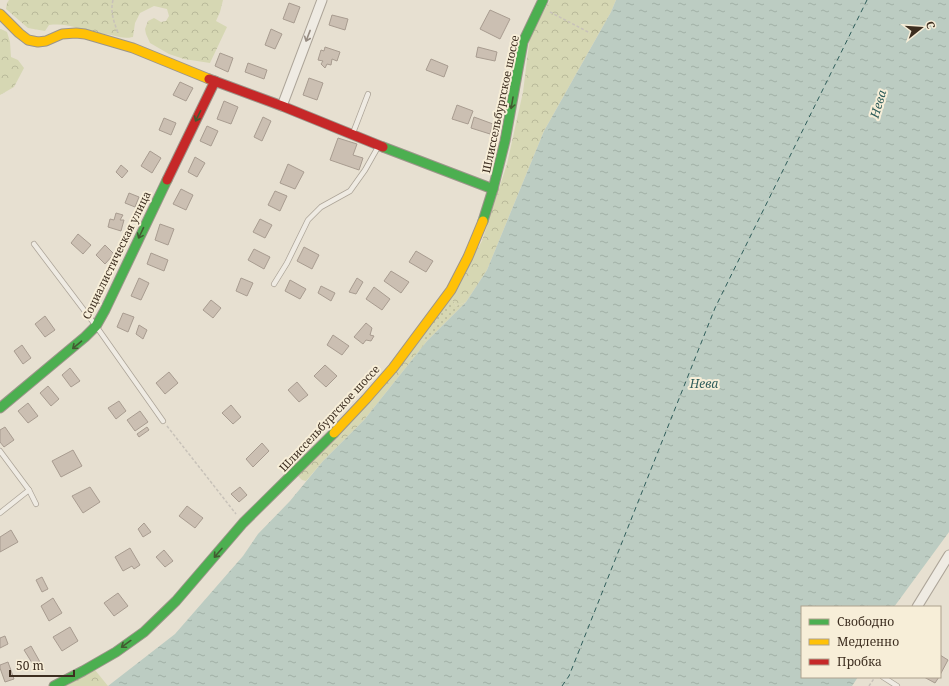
<svg xmlns="http://www.w3.org/2000/svg" width="949" height="686" viewBox="0 0 949 686" font-family="'Noto Serif',serif">
<style>
.grass{fill:url(#grass-dots)}
.forest{fill:url(#forest-crowns)}
.water{fill:url(#water-ripples)}
.lines{fill:none;stroke-linecap:round;stroke-linejoin:round}
.ferry{stroke:#2f5d5a;stroke-width:1;stroke-dasharray:5 4;stroke-linecap:butt}
.building{fill:#cbbfb2;stroke:#a89c90}
.lane-casing{stroke:#ada599;stroke-width:6}
.street-casing{stroke:#ada599;stroke-width:11}
.fast-casing{stroke:#9c958a;stroke-width:11}
.slow-casing{stroke:#9c958a;stroke-width:11}
.jam-casing{stroke:#9c958a;stroke-width:11}
.path{stroke:#c8c2b9;stroke-width:1.5;stroke-dasharray:3 2;stroke-linecap:butt}
.lane{stroke:#efebe3;stroke-width:4.5}
.street{stroke:#efebe3;stroke-width:9}
.fast{stroke:#4caf50;stroke-width:9}
.slow{stroke:#ffc107;stroke-width:9}
.jam{stroke:#c62828;stroke-width:9}
.oneway{stroke:#968c82}
.oneway2{stroke:#425b31}
.labels{text-anchor:middle;dominant-baseline:central;stroke-width:4;stroke-linejoin:round;paint-order:stroke}
.street-label{font-size:11px;fill:#3d2e20;stroke:#f7eed8}
.water-label{font-size:12px;font-style:italic;fill:#2f5d5a;stroke:#f7eed8}
</style>
<defs>
<pattern id="grass-dots" width="8" height="8" patternUnits="userSpaceOnUse"><rect width="8" height="8" fill="#d6d7b3"/><path d="M2 2h.1M6 6h.1" fill="none" stroke="#b9b99a" stroke-width="1.8" stroke-linecap="round"/></pattern>
<pattern id="forest-crowns" width="20" height="18" patternUnits="userSpaceOnUse"><rect width="20" height="18" fill="#d6d7b3"/><path d="M2 6a3 3 0 1 1 6 0M12 15a3 3 0 1 1 6 0" fill="none" stroke="#b9b99a"/></pattern>
<pattern id="water-ripples" width="26" height="14" patternUnits="userSpaceOnUse"><rect width="26" height="14" fill="#bcccc2"/><path d="M2 4q2-2 4 0t4 0M15 11q2-2 4 0t4 0" fill="none" stroke="#a2b0a6"/></pattern>
</defs>
<rect width="100%" height="100%" fill="#e7e0d1"/>
<polygon class="grass" points="450,295 456,306 466,302 427,341 421,339"/>
<g class="forest">
<path d="M9,0H223L220,12L216,21L227,27L210,63L184,59L169,54L150,43L146,34L145,29L148,21L154,18L161,22L166,21L169,16L167,9L154,6L140,13L135,23L133,37C124,39 120,37 111,35C105,34 98,33 92,32C76,28 67,23 49,25L45,31L28,28L6,9L7,3Z"/>
<polygon points="550,0 616,0 611,12 544,131 487,270 466,302 456,306 450,295 482,241 507,164 523,92 530,36"/>
<polygon points="0,29 1,29 7,32 10,42 11,57 18,60 24,68 14,87 0,95"/>
<polygon points="421,339 427,341 364,420 323,461 306,481 302,480 298,476"/>
<polygon points="95,670 108,686 66,686"/>
</g>
<polygon class="water" points="616,0 949,0 949,532 894,607 802,607 802,677 858,677 852,686 108,686 175,634 243,556 258,534 290,501 323,461 364,420 427,341 466,302 487,270 544,131 611,12"/>
<g class="lines">
<polyline class="ferry" points="562,686 569,676 715,308 867,0"/>
</g>
<g class="building">
<polygon points="289,3 300,7 294,23 283,19"/>
<polygon points="490,10 510,19 500,39 480,29"/>
<polygon points="332,15 348,19 345,30 329,25"/>
<polygon points="271,29 282,34 275,49 265,45"/>
<polygon points="325,47 340,52 337,61 332,59 331,65 327,64 325,68 321,64 323,61 318,60 321,50 324,51"/>
<polygon points="478,47 497,52 495,61 476,57"/>
<polygon points="220,53 233,58 228,72 215,66"/>
<polygon points="431,59 448,66 444,77 426,70"/>
<polygon points="248,63 267,70 264,79 245,72"/>
<polygon points="309,78 323,83 317,100 303,95"/>
<polygon points="180,82 193,88 186,101 173,95"/>
<polygon points="224,101 238,107 231,124 217,119"/>
<polygon points="457,105 473,111 468,124 452,119"/>
<polygon points="263,117 271,121 262,141 254,137"/>
<polygon points="474,117 493,124 490,134 471,128"/>
<polygon points="164,118 176,123 171,135 159,130"/>
<polygon points="207,126 218,131 211,146 200,141"/>
<polygon points="338,138 357,144 353,155 363,158 359,170 330,160"/>
<polygon points="150,151 161,158 152,173 141,166"/>
<polygon points="195,157 205,163 197,177 188,172"/>
<polygon points="288,164 304,172 295,189 280,183"/>
<polygon points="121,165 128,171 122,178 116,172"/>
<polygon points="181,189 193,195 186,210 173,204"/>
<polygon points="275,191 287,196 280,211 268,205"/>
<polygon points="129,193 139,197 135,207 125,203"/>
<polygon points="116,213 123,215 120,220 124,220 121,231 108,227 110,219 114,220"/>
<polygon points="260,219 272,225 265,238 253,232"/>
<polygon points="160,224 174,229 168,245 155,240"/>
<polygon points="78,234 91,245 83,254 71,243"/>
<polygon points="105,245 114,254 105,264 96,255"/>
<polygon points="304,247 319,255 312,269 297,261"/>
<polygon points="254,249 270,257 264,269 248,260"/>
<polygon points="416,251 433,261 426,272 409,262"/>
<polygon points="151,253 168,260 164,271 147,264"/>
<polygon points="391,271 409,282 401,293 384,281"/>
<polygon points="139,278 149,283 141,300 131,296"/>
<polygon points="241,278 253,283 247,296 236,291"/>
<polygon points="357,278 363,282 356,294 349,292"/>
<polygon points="290,280 306,289 300,299 285,291"/>
<polygon points="321,286 335,293 331,301 318,293"/>
<polygon points="374,287 390,299 382,310 366,299"/>
<polygon points="211,300 221,308 213,318 203,310"/>
<polygon points="123,313 134,317 128,332 117,327"/>
<polygon points="45,316 55,330 45,337 35,324"/>
<polygon points="366,323 372,328 370,335 374,336 371,341 366,340 363,344 354,337"/>
<polygon points="139,325 147,330 143,339 136,334"/>
<polygon points="333,335 349,346 342,355 327,345"/>
<polygon points="22,345 31,358 23,364 14,351"/>
<polygon points="325,365 337,376 326,387 314,376"/>
<polygon points="70,368 80,381 71,387 62,375"/>
<polygon points="169,372 178,383 165,394 156,383"/>
<polygon points="297,382 308,395 299,402 288,390"/>
<polygon points="48,386 59,399 51,406 40,393"/>
<polygon points="119,401 126,411 116,419 108,408"/>
<polygon points="28,403 38,416 28,423 18,411"/>
<polygon points="231,405 241,417 233,424 222,413"/>
<polygon points="140,411 148,422 135,431 127,420"/>
<polygon points="5,427 14,440 4,447 0,442 0,430"/>
<polygon points="147,427 149,430 139,437 137,434"/>
<polygon points="262,443 269,451 253,467 246,459"/>
<polygon points="73,450 82,466 61,477 52,461"/>
<polygon points="90,487 100,502 83,513 72,496"/>
<polygon points="240,487 247,495 239,502 231,494"/>
<polygon points="187,506 203,518 195,528 179,516"/>
<polygon points="144,523 151,532 143,537 138,529"/>
<polygon points="11,530 18,542 0,552 0,537"/>
<polygon points="130,548 140,565 134,569 132,566 123,571 115,557"/>
<polygon points="164,550 173,561 165,567 156,557"/>
<polygon points="42,577 48,589 42,592 36,580"/>
<polygon points="118,593 128,606 114,616 104,603"/>
<polygon points="53,598 62,613 49,621 41,606"/>
<polygon points="70,627 78,641 62,651 53,637"/>
<polygon points="5,636 8,644 0,648 0,638"/>
<polygon points="31,646 40,662 34,666 24,650"/>
<polygon points="940,655 948,660 940,675"/>
<polygon points="8,662 14,679 5,682 0,668 0,665"/>
<polygon points="924,677 939,677 935,683"/>
</g>
<g class="lines">
<defs>
<g id="lane">
<polyline points="353,133 368,94"/>
<polyline points="34,244 96,326 163,421"/>
<polyline points="274,284 287,263 308,220 321,207 350,191 365,170 378,147"/>
<polyline points="0,451 29,490 36,504"/>
<polyline points="0,513 29,490"/>
<polyline points="883,677 897,686"/>
</g>
<g id="street">
<polyline points="282,106 322,0"/>
<polyline points="917,607 949,555"/>
</g>
<g id="fast">
<polyline points="383,147 493,189"/>
<polyline points="483,221 493,189 505,141 523,42 543,0"/>
<polyline points="0,408 85,337 96,326 105,310 167,180"/>
<polyline points="54,686 83,671 116,652 144,632 176,601 243,523 334,433"/>
</g>
<g id="slow">
<polyline points="0,14 19,33 28,40 38,42 46,41 62,34 76,33 85,34 133,48 209,79"/>
<polyline points="334,433 366,399 393,368 451,290 468,257 483,221"/>
</g>
<g id="jam">
<polyline points="209,79 282,106 383,147"/>
<polyline points="167,180 215,81"/>
</g>
</defs>
<use href="#lane" class="lane-casing"/>
<use href="#street" class="street-casing"/>
<use href="#fast" class="fast-casing"/>
<use href="#slow" class="slow-casing"/>
<use href="#jam" class="jam-casing"/>
<g class="path">
<path d="M113,0C110,12 114,22 118,33"/>
<polyline points="550,12 590,33"/>
<polyline points="167,426 236,514"/>
<polyline points="869,686 875,677"/>
</g>
<use href="#lane" class="lane"/>
<use href="#street" class="street"/>
<use href="#fast" class="fast"/>
<use href="#slow" class="slow"/>
<use href="#jam" class="jam"/>
</g>
<defs><path id="oneway-shaft" d="M-6 0H5M1.5-3L5.5 0L1.5 3" fill="none" stroke-width="1.6" stroke-linecap="round" stroke-linejoin="round"/></defs>
<use class="oneway" href="#oneway-shaft" transform="translate(308 36) rotate(111)"/>
<g class="oneway2">
<use href="#oneway-shaft" transform="translate(512 103) rotate(100)"/>
<use href="#oneway-shaft" transform="translate(198 116) rotate(116)"/>
<use href="#oneway-shaft" transform="translate(141 233) rotate(115)"/>
<use href="#oneway-shaft" transform="translate(77 345) rotate(140)"/>
<use href="#oneway-shaft" transform="translate(218 553) rotate(131)"/>
<use href="#oneway-shaft" transform="translate(126 644) rotate(144)"/>
</g>
<g class="labels">
<g class="street-label">
<text transform="translate(500 104) rotate(-78)">Шлиссельбургское шоссе</text>
<text transform="translate(116 255) rotate(-64)">Социалистическая улица</text>
<text transform="translate(329 418) rotate(-47)">Шлиссельбургское шоссе</text>
</g>
<g class="water-label">
<text transform="translate(878 104) rotate(-74)">Нева</text>
<text x="704" y="383">Нева</text>
</g>
</g>
<rect x="801" y="606" width="140" height="72" fill="#f7eed8" stroke="#ada18e"/>
<rect x="809" y="619" width="20" height="6" fill="#4caf50" stroke="#ada18e"/>
<text x="837" y="626" font-size="12" fill="#3d2e20">Свободно</text>
<rect x="809" y="639" width="20" height="6" fill="#ffc107" stroke="#ada18e"/>
<text x="837" y="646" font-size="12" fill="#3d2e20">Медленно</text>
<rect x="809" y="659" width="20" height="6" fill="#c62828" stroke="#ada18e"/>
<text x="837" y="666" font-size="12" fill="#3d2e20">Пробка</text>
<g transform="translate(921 28) rotate(73)" stroke="#f7eed8" stroke-width="3" paint-order="stroke">
<path d="M0-3L7 15L0 10L-7 15Z" fill="#3d2e20"/>
<text y="-6" font-size="11" font-weight="bold" text-anchor="middle" fill="#3d2e20">С</text>
</g>
<path d="M10 670v6h64v-6" fill="none" stroke="#3d2e20" stroke-width="2"/>
<text x="16" y="670" font-size="12" fill="#3d2e20" stroke="#f7eed8" stroke-width="3" paint-order="stroke">50 m</text>
</svg>
